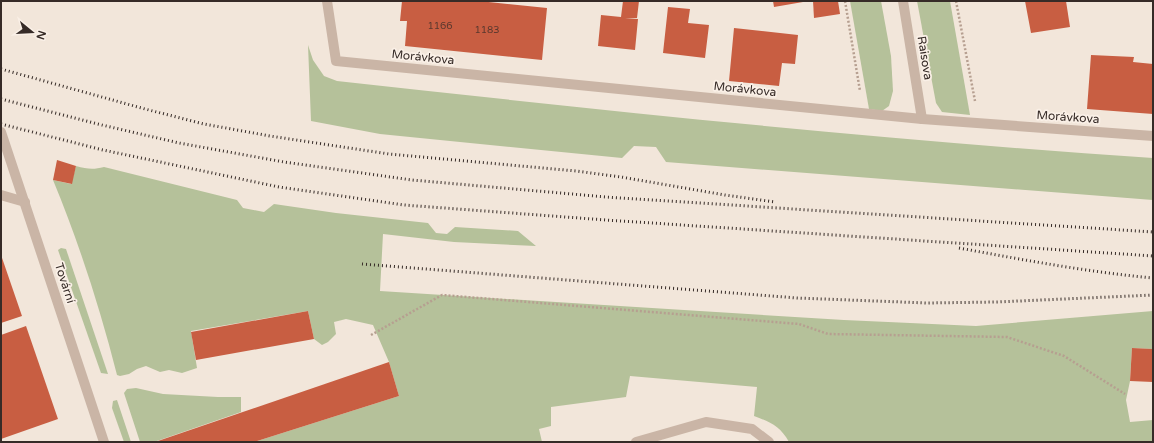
<svg xmlns="http://www.w3.org/2000/svg" width="1154" height="443" viewBox="0 0 1154 443" font-family="'Varela Round',sans-serif">
<style>
.green{fill:#b5c19a}
.building{fill:#c85e42}
.lines{fill:none;stroke-linecap:round;stroke-linejoin:round}
.path{stroke:#b69f90;stroke-width:2.5;stroke-dasharray:2 2;stroke-linecap:butt}
.street{stroke:#cab5a6;stroke-width:10}
.rail{stroke:#362b27;stroke-width:3;stroke-dasharray:1 3;stroke-linecap:butt}
.labels{text-anchor:middle;dominant-baseline:central;stroke-width:3.5;stroke-linejoin:round;paint-order:stroke}
.number-label{font-size:10px;fill:#5a382e}
.street-label{font-size:12px;fill:#362b27;stroke:#faf0e7}
</style>
<rect width="100%" height="100%" fill="#f2e6da"/>
<g class="green">
<polygon points="850,1 881,1 891,56 893,91 889,106 882,111 869,109"/>
<polygon points="917,1 950,1 970,115 942,112 936,103"/>
<path d="M308,45L313,60L324,76L337,81C609,111 881,140 1153,158V200L666,162L656,147L634,146L622,158L380,134L311,121Z"/>
<path d="M76,166C87,169 93,170 104,167L237,200L243,208L264,212L274,204L336,213L428,223L436,233L447,234L455,227L518,231L536,246L454,242L383,234L380,291L844,320L976,326L1153,311V349L1132,348L1130,381L1126,400L1130,422L1153,420V442H789C780,426 770,422 754,416L757,387L630,376L626,397L551,407V426L539,429L542,442H254L399,396L389,362L373,325L346,319L334,322L336,334L328,342L322,345L314,339L308,311L191,331L197,368L182,373L169,370L160,372L146,366L137,369L129,374L120,376L117,375C100,308 79,243 53,180L71,184Z"/>
<polygon points="61,248 66,249 108,374 101,373 58,250"/>
<polygon points="136,388 163,394 218,397 241,397 241,412 154,442 140,442 124,393 127,389"/>
<polygon points="117,400 131,442 124,442 112,408 113,401"/>
</g>
<g class="building">
<polygon points="402,1 479,1 547,8 542,60 405,46 407,21 400,21"/>
<polygon points="623,1 639,1 637,18 625,18 638,19 635,50 598,46 601,15 621,17"/>
<polygon points="773,1 803,1 803,2 774,7"/>
<polygon points="813,1 838,1 840,14 814,18"/>
<polygon points="1025,1 1066,1 1070,27 1031,33"/>
<polygon points="668,7 690,9 688,23 709,25 705,58 663,53"/>
<polygon points="734,28 798,35 795,64 782,63 779,86 729,81"/>
<polygon points="1091,55 1134,57 1133,62 1153,64 1153,114 1087,109"/>
<polygon points="57,160 76,166 72,184 53,180"/>
<polygon points="1,255 22,316 1,323"/>
<polygon points="308,311 314,339 196,360 191,332"/>
<polygon points="26,326 58,419 1,439 1,335"/>
<polygon points="1132,348 1153,349 1153,382 1130,381"/>
<polygon points="389,362 399,396 254,442 155,442"/>
</g>
<g class="lines">
<g class="path">
<polyline points="845,1 860,91"/>
<polyline points="956,1 975,101"/>
<polyline points="371,335 442,295 799,324 828,334 1007,337 1064,356 1125,394"/>
</g>
<g class="street">
<polyline points="327,1 336,61 922,119 1153,136"/>
<polyline points="903,1 922,119"/>
<polyline points="1,132 104,442"/>
<polyline points="1,195 25,202"/>
<polyline points="636,442 706,422 752,429 769,442"/>
</g>
<g class="rail">
<polyline points="1,69 145,109 204,124 270,136 389,154 576,171 621,177 725,195 775,202"/>
<polyline points="1,99 102,125 179,143 284,162 412,180 606,197 1153,232"/>
<polyline points="1,124 103,150 279,187 404,205 606,220 1153,256"/>
<path d="M959,248C1024,260 1088,272 1153,278"/>
<polyline points="362,264 797,298 927,303 997,302 1153,295"/>
</g>
</g>
<g class="labels">
<g class="number-label">
<text x="440" y="26">1166</text>
<text x="487" y="30">1183</text>
</g>
<g class="street-label">
<text transform="translate(423 57) rotate(6)">Morávkova</text>
<text transform="translate(925 58) rotate(81)">Raisova</text>
<text transform="translate(745 89) rotate(6)">Morávkova</text>
<text transform="translate(1068 117) rotate(4)">Morávkova</text>
<text transform="translate(65 283) rotate(72)">Tovární</text>
</g>
</g>
<rect width="1154" height="443" fill="none" stroke="#362b27" stroke-width="4"/>
<g transform="translate(32 32) rotate(108)" stroke="#faf0e7" stroke-width="3" paint-order="stroke">
<path d="M0-3L7 15L0 10L-7 15Z" fill="#362b27"/>
<text y="-6" font-size="11" font-weight="bold" text-anchor="middle" fill="#362b27">N</text>
</g>
</svg>
